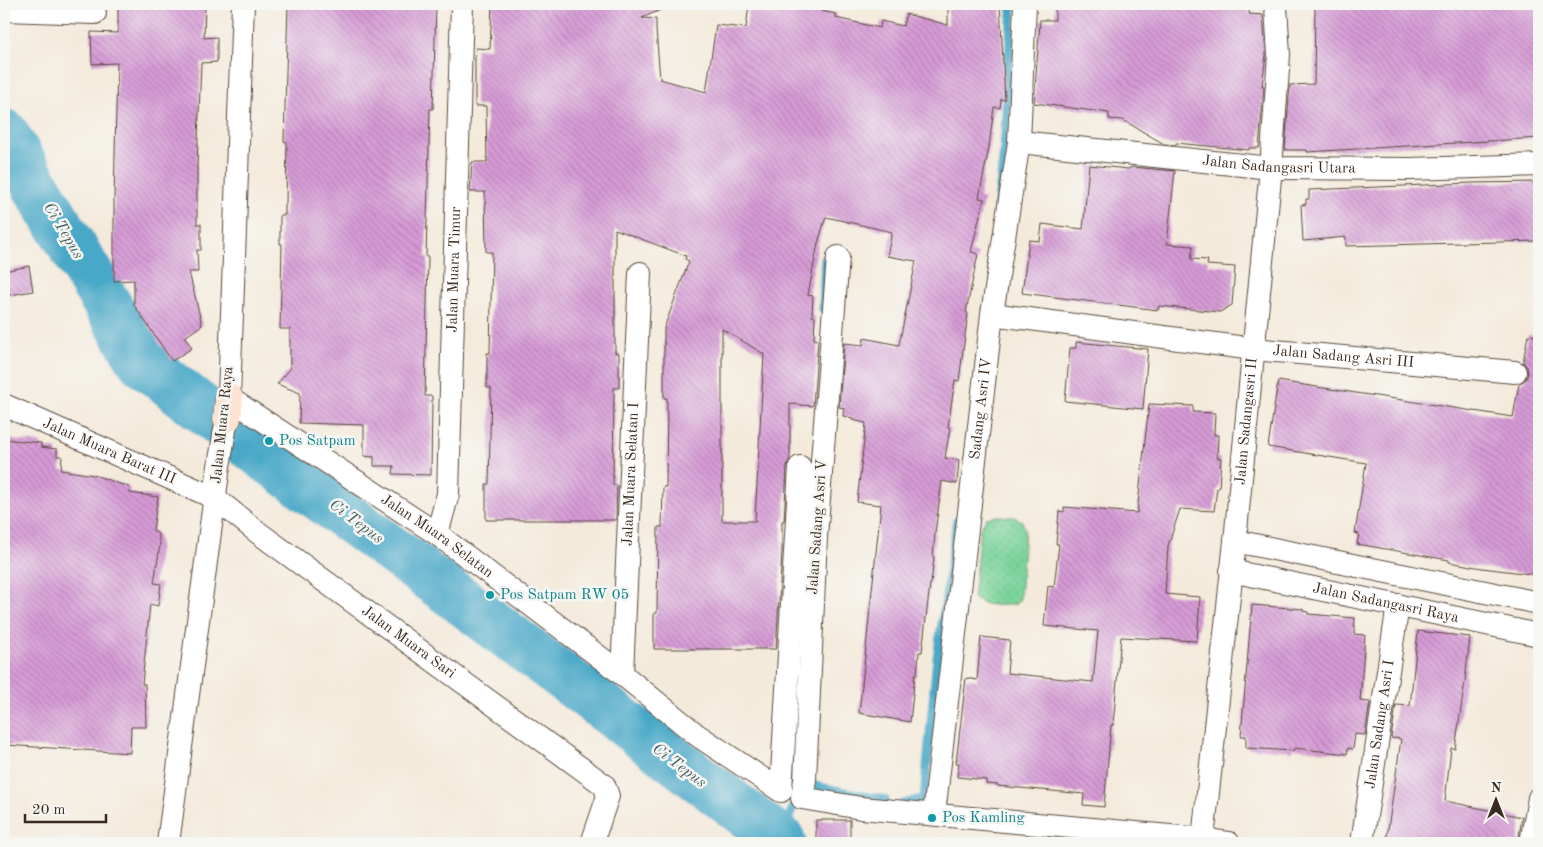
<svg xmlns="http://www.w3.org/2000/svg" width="1543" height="847" viewBox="0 0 1543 847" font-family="'Old Standard TT',serif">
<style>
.grass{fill:url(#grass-dots);stroke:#5a7e5c}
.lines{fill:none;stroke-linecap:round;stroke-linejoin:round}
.stream{stroke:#49a8c8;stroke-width:9}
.river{stroke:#49a8c8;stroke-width:49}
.building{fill:url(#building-back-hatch);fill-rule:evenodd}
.street-casing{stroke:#57473a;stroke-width:24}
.secondary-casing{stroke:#57473a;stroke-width:29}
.street{stroke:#fff;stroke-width:22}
.secondary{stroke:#fee3d2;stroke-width:28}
.culture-dot{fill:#0f9aa8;stroke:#f6f6f2;stroke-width:2}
.labels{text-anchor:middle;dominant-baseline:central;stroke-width:5;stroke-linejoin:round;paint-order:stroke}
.street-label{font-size:15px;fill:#3b2a1e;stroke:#f6f6f2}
.culture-label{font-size:15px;fill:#0d838f;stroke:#f6f6f2;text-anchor:start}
.water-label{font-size:16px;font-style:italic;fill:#415c62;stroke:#f6f6f2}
</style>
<defs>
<pattern id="grass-dots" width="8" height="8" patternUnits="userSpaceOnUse" patternTransform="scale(1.25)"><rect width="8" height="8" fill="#79d39a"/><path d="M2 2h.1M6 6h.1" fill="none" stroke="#6ab584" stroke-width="1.8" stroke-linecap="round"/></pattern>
<pattern id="building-back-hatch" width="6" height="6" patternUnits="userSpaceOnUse" patternTransform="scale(1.25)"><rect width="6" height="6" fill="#d79bd7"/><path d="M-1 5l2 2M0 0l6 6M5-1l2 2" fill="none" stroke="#b07fae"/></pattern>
</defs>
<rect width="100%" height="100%" fill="#f6f6f2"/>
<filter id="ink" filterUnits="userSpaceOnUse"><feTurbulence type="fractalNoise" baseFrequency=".02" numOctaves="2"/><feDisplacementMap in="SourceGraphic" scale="10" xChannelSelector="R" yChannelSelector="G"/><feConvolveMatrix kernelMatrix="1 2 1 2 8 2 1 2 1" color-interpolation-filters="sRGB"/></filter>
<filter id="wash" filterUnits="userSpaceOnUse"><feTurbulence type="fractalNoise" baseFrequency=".0096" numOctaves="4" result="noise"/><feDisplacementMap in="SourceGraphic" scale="20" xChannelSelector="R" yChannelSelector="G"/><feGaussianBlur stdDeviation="1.12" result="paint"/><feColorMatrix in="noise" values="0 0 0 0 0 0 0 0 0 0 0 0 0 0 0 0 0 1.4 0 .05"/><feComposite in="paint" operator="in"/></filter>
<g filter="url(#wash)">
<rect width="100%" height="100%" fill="#f4eadb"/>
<path class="grass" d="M998,516L1014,517L1022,521L1025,530L1020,599L1016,604C1005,606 982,607 973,598L980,529L986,518Z"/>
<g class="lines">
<g class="stream">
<polyline points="997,213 1004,151 1012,4"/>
<polyline points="823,309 825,259"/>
<polyline points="805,784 885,800"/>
<polyline points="903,804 924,798 937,658 957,521"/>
<polyline points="781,840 793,807"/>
</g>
<polyline class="river" points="4,133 142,362 269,460 462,601 781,840 782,843"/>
</g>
<g id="blocks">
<g class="building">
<polygon points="118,4 205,4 204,38 217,37 217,62 201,63 197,165 197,224 201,224 201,250 197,250 198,272 189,272 202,325 185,337 192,348 172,361 134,305 134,280 114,281 114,200 117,63 92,64 91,32 118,33"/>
<polygon points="288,4 436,4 433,109 430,109 426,257 428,257 425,396 432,396 431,475 393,474 394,466 374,466 374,457 364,456 364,425 299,423 300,393 277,384 290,369 290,329 280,329 282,244 280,244 280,215 285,215 285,204 286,204 287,142 284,141"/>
<path d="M492,4L672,5L642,18L656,19V29L660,79L706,92L716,25L746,28L749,4H821V11L836,14V18L880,28L881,21L903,26L906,14L948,25V4H1000L1005,100L1001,99L1000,108L994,107L989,147L979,198L984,199L971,252L978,254L966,312L968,313L959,381L955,380L948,427L950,428L945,458L959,460L957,484L942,481L935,533L933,557H934L931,584H930L922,652H919L917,675L915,674L910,722L859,713L881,505L857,502L866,423L852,420L853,418L843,416L844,408L839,407L844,343L863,345L864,338L899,345L916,261L887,256L892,232L826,217L818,243L808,295L813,296L812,316L815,317L814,339L818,340L813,406L790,404V458L787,466L784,521H782V551L776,649H654V613H657L658,527H662L663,487H666L667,398H664V328L689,261L685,259L686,256L615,229V353H619V388H614L613,485H617L616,520H486V484H489L491,388H487V353H490L492,252H486L485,192H470L472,162H487L486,106H475V58L476,48L490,49ZM722,329L764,354L755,521H722Z"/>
<polygon points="1055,4 1250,4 1249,14 1263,15 1266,55 1262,86 1264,86 1259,148 1249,148 1249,150 1176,143 1176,145 1164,144 1123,120 1109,119 1109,113 1034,103 1040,20 1055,20"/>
<polygon points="1315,4 1539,4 1539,138 1307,152 1307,150 1285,150 1290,85 1314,84"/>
<polygon points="1089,165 1128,169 1132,167 1175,171 1167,244 1193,246 1191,259 1208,260 1207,265 1235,267 1232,305 1220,312 1159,306 1158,310 1022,293 1029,240 1040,241 1042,224 1083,229"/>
<polygon points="1539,182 1539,241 1346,246 1346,237 1303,241 1301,205 1306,204 1306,199 1309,199 1309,190 1472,183"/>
<polygon points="29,266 33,291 4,296 4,271"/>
<polygon points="1528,335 1539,336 1539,575 1482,568 1449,562 1449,560 1357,544 1359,534 1355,533 1366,463 1268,447 1278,381 1513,417 1519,384 1525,380 1528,374 1527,367 1523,362"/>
<polygon points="1076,342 1148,349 1143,409 1065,401 1070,348 1076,348"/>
<polygon points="1149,404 1193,406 1193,412 1215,413 1214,435 1218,435 1217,458 1221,458 1219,488 1217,488 1214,511 1180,509 1168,546 1165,594 1200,597 1197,641 1121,637 1113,725 1111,725 1104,807 1083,805 1084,794 998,786 998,785 986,784 986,780 957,777 959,763 956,763 966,678 977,680 981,637 1010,640 1007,673 1093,682 1098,631 1044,626 1048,586 1054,587 1059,544 1056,544 1059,511 1064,512 1064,507 1137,513"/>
<polygon points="4,439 41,443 41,447 57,449 57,456 62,456 61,470 94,475 129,487 130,493 158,497 153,530 158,534 160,545 154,583 161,584 158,606 150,604 142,684 145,684 146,727 131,727 130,753 4,745"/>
<polygon points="1252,605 1303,609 1303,611 1308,612 1308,614 1355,618 1354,634 1365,635 1360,701 1370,702 1365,735 1355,734 1353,749 1348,748 1347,754 1294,748 1293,751 1246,748 1246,736 1241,736"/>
<polygon points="1418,631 1470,637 1465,681 1455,749 1451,748 1445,801 1522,817 1518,843 1386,843 1401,739 1391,738 1396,705 1410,706"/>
<rect x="816" y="820" width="34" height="23"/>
</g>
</g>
</g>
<g filter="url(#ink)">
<use href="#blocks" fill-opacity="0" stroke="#57473a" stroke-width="1"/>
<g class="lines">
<defs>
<g id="street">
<path id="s1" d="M243,4L229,398L437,534L622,674L697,735L781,791L800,467"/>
<polyline points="4,10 95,13"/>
<path id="s2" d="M1019,142L1271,168L1409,169L1539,165"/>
<polyline points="838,257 816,537 805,780 802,798 861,808 1203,839 1229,843"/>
<path id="s3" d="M992,314L1253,349L1515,372"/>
<path id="s4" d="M4,405L215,498L256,531L604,785L608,796L592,843"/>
<path id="s5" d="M437,534L448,494L462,4"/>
<polyline points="1235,541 1539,603"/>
<path id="s6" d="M1231,571L1539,635"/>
<path id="s7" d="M622,674L640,273"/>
<path id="s8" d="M934,814L992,314L1019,142L1025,4"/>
<path id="s9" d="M1203,839L1235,541L1271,168L1279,55L1276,7L1274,4"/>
<polyline points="168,843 219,466 227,418"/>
<path id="s10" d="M1362,843L1398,605"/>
<polyline points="1531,843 1539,798"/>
</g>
<polyline id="secondary" points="227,418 229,398"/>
</defs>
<use href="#street" class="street-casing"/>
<use href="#secondary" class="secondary-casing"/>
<use href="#street" class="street"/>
<use href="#secondary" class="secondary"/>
</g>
</g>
<g class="culture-dot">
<circle cx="269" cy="441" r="5"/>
<circle cx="490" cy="595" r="5"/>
<circle cx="932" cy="818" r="5"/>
</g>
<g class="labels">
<g class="street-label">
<text stroke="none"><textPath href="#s2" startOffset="261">Jalan Sadangasri Utara</textPath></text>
<text stroke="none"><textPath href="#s5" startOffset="266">Jalan Muara Timur</textPath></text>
<text stroke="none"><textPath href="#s3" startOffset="354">Jalan Sadang Asri III</textPath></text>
<text stroke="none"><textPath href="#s8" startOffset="408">Sadang Asri IV</textPath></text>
<text stroke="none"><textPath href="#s9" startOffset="420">Jalan Sadangasri II</textPath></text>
<text transform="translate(223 425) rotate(-84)">Jalan Muara Raya</text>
<text stroke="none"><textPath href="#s4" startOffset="115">Jalan Muara Barat III</textPath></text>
<text stroke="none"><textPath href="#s7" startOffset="200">Jalan Muara Selatan I</textPath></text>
<text transform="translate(818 527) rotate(-86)">Jalan Sadang Asri V</text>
<text stroke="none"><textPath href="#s1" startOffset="644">Jalan Muara Selatan</textPath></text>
<text stroke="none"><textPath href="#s6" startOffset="158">Jalan Sadangasri Raya</textPath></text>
<text stroke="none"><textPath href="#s4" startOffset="472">Jalan Muara Sari</textPath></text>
<text stroke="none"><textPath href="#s10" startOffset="120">Jalan Sadang Asri I</textPath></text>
</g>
<g class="culture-label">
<text x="279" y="441">Pos Satpam</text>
<text x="500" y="595">Pos Satpam RW 05</text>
<text x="942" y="818">Pos Kamling</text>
</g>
<g class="water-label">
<text transform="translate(63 231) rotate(59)">Ci Tepus</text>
<text transform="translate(356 522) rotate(37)">Ci Tepus</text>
<text transform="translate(679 766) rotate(37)">Ci Tepus</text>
</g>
</g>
<rect width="1543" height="847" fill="none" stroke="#f6f6f2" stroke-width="20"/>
<g transform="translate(1496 800)" stroke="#f6f6f2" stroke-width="4" paint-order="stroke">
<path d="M0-4L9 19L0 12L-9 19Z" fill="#3b2a1e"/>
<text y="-8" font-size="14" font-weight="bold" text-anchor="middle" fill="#3b2a1e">N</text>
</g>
<path d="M25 814v8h81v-8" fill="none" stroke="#3b2a1e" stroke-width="2.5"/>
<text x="32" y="814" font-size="15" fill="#3b2a1e" stroke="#f6f6f2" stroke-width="4" paint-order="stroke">20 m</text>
</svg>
